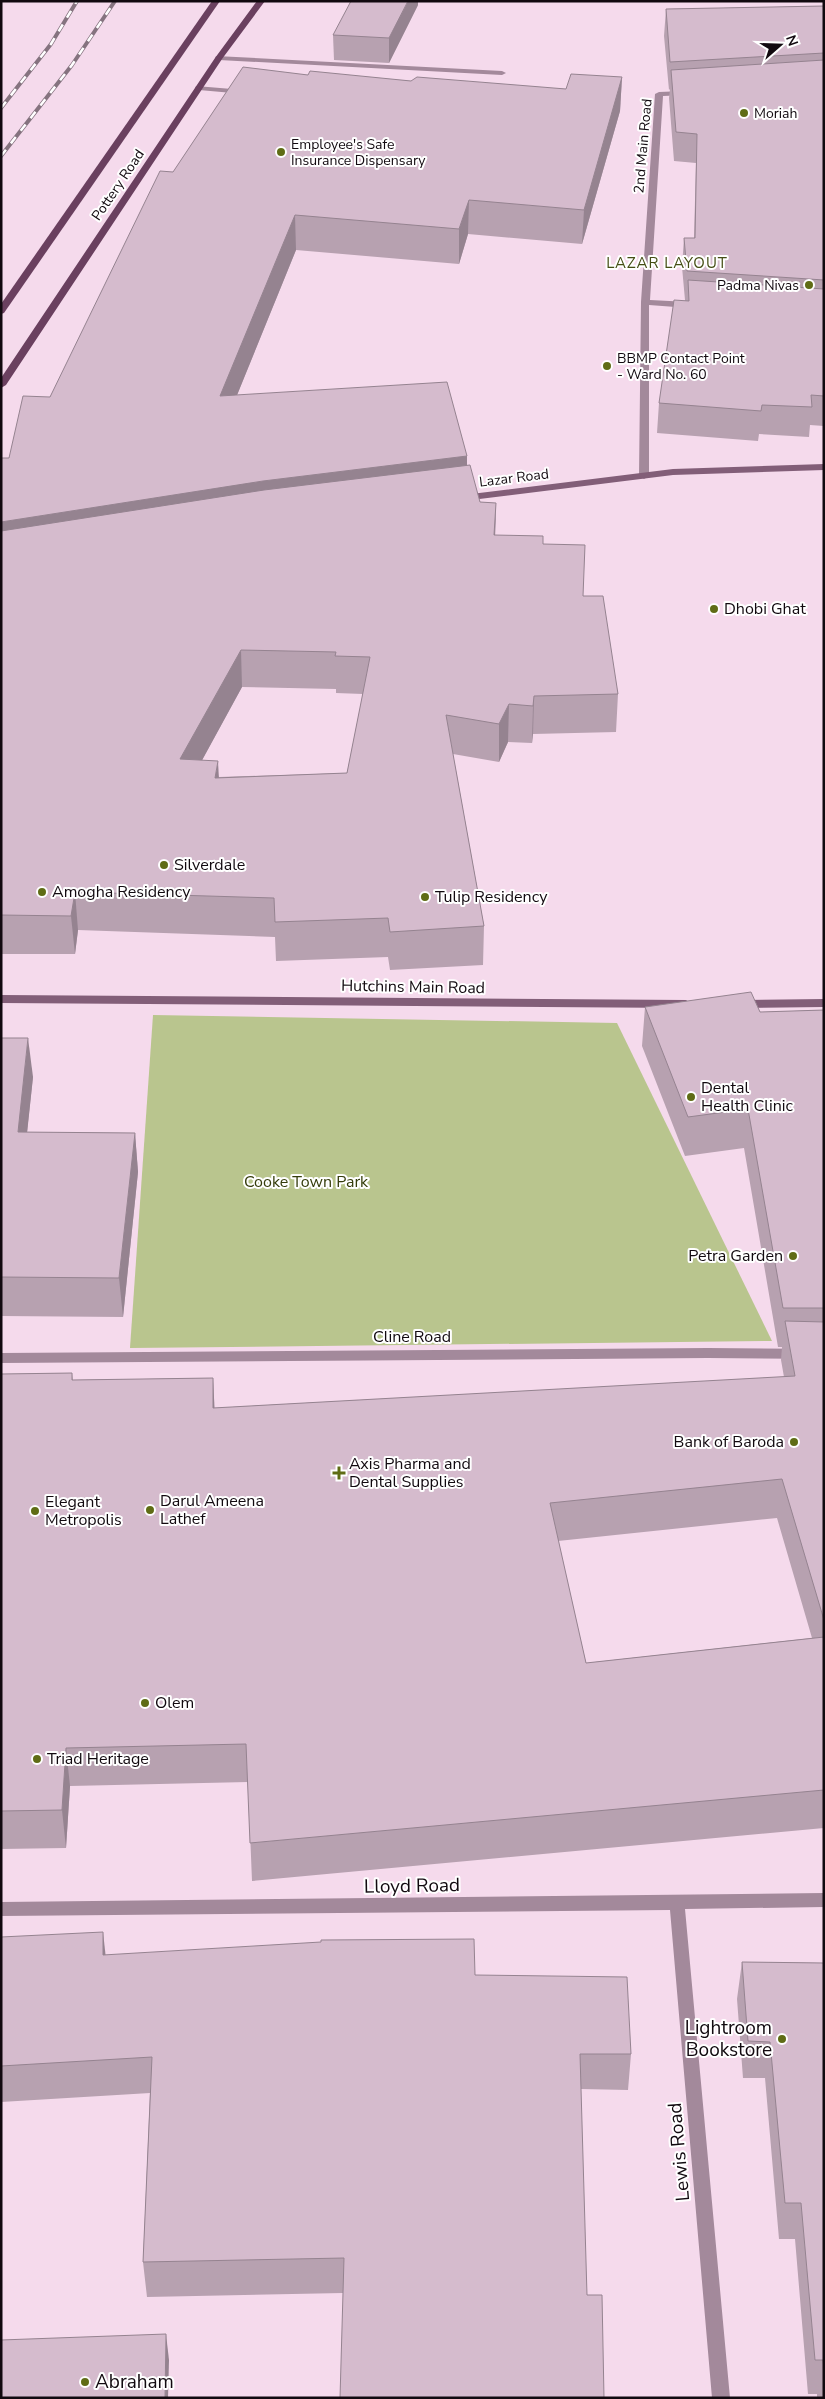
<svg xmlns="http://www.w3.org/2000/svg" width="825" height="2399" viewBox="0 0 825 2399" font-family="'Nunito Sans',sans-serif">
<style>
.green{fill:#b9c58e}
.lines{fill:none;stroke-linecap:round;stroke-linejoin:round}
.lane{fill:#a3899b;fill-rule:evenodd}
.street{fill:#a3899b;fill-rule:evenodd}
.secondary{fill:#825e78;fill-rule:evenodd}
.primary{fill:#6a405f;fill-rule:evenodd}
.rail-casing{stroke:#85737f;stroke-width:4}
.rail{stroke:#fff;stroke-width:2.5;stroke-dasharray:8;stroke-linecap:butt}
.wall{fill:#b7a1b0;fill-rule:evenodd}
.shaded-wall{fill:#958390}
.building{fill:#d5bbcd;stroke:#958390;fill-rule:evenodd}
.poi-dot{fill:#5f6c15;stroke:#fff;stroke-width:2}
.labels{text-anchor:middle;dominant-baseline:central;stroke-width:4;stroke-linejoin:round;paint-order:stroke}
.far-poi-label{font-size:14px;fill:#11090f;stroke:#fff;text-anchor:start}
.far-street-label{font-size:14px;fill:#11090f;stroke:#fff}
.far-neighbourhood-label{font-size:15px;letter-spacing:1px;fill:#444d14;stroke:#fff}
.poi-label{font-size:16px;fill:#11090f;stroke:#fff;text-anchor:start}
.street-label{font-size:16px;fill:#11090f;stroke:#fff}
.park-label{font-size:16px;fill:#343c0a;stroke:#fff}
.near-street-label{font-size:19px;fill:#11090f;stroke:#fff}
.near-poi-label{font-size:19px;fill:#11090f;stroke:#fff;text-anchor:end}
</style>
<rect width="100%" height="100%" fill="#f5daec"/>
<polygon class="green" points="153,1015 617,1023 772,1341 130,1348"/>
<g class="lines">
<g class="lane">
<polygon points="216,56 502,71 506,73 502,75 219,60 215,58"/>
<polygon points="196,86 244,90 248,92 244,94 199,90 195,88"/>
</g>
<g class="street">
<polygon points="684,91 688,93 687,95 663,96 650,300 689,302 693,305 689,308 649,305 649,476 644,479 639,476 641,302 655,94 659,92"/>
<polygon points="708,1348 824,1349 824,1359 708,1358 1,1363 1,1353"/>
<polygon points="824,1893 824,1907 685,1909 730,2398 712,2398 670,1910 1,1916 1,1902"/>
</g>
<g class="secondary">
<polygon points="824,464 824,470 673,475 463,501 458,498 463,495 673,469"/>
<polygon points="1,995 686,1000 692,1004 686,1008 1,1003"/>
<polygon points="824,999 824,1007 741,1008 735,1004 741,1000"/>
</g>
<g class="primary">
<polygon points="212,1 220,1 4,313 1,314 1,304"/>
<polygon points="257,1 265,1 222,59 6,385 1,388 1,378 215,58"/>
</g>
<defs>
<g id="rail">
<polyline points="1,108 51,44 77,1"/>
<polyline points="1,156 72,65 115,1"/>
</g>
</defs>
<use href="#rail" class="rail-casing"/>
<use href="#rail" class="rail"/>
</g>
<g class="wall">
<polygon points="418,5 389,63 334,60 333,35"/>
<polygon points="824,6 824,426 810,425 809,437 759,434 758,441 657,433 659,403 685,300 682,267 684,238 694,238 696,163 674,161 669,98 670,89 669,90 664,36 666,9"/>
<path d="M308,75L411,81L566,89L622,77L620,111L582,244L468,234L459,264L296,250L237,395L467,456V466L480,502L496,503L495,535L543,544L583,596L618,694L616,732L533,734L532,743L508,742L499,762L453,754L484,926L483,965L390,970L388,957L276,961L275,937L78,930L75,954H1V458H9L50,397L173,172ZM242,687L336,689V693L363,694L347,773L219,777L202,760Z"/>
<path d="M645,1007L760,1012L824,1010V1828L252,1881L248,1782L70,1786L66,1848L1,1849V1374L72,1373L73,1380L213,1378L214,1408L784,1377L781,1360L782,1347H778L744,1148L685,1156L642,1046ZM777,1518L812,1638L586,1663L558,1541Z"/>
<polygon points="1,1038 33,1077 27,1132 135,1133 138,1172 123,1317 1,1316"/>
<polygon points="1,1937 106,1955 475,1975 631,2054 628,2090 581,2089 343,2293 147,2297 143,2262 150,2093 1,2102"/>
<polygon points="742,1962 824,1963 824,2398 817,2398 817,2394 808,2394 795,2239 779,2239 765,2078 743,2078 737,1999"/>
</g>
<g class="shaded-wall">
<polygon points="408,1 418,1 418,5 389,63 389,38"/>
<polygon points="622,77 620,111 582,244 584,210"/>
<polygon points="469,200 468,234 459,264 459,229"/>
<polygon points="295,215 296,250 222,432 220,396"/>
<polygon points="467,456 467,492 1,560 1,522 263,481"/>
<polygon points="496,503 495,540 494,535"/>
<polygon points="241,650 242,687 182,797 180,759"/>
<polygon points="534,696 533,734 532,743 533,706"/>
<polygon points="509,704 508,742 499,762 499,724"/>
<polygon points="218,761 220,799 215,778"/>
<polygon points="75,892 78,930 75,954 71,916"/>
<polygon points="28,1038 33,1077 23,1171 18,1132"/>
<polygon points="135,1133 138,1172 123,1317 119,1278"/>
<polygon points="213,1378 215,1417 213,1408"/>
<polygon points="66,1748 70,1786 66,1848 62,1810"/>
<polygon points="103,1932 107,1968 103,1955"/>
<polygon points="166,2334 169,2360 168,2398 165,2398"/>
</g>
<g class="building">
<polygon points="351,1 408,1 389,38 333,35"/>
<polygon points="824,6 824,53 670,62 666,9"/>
<polygon points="824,60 824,280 687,271 684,238 695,238 697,134 676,132 671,70"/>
<polygon points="243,67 308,75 310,71 411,81 417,77 566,89 571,74 622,77 584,210 469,200 459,229 295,215 220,396 447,382 467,456 263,481 1,522 1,458 9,458 23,396 50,397 160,171 173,172"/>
<polygon points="688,280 824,289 824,396 811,395 812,407 762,405 761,411 659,403 674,300 689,301"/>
<path d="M470,465L480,502L496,503L494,535L543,536V544L585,545L583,596H603L618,694L534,696L533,706L509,704L499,724L446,715L484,926L390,932L388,918L275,922L274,898L75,892L71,916L1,915V531L264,490ZM241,650L336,652L335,656L370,657L347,773L215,778L218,761L180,759Z"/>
<polygon points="751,992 760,1012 824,1010 824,1308 783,1308 748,1109 688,1117 645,1007"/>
<polygon points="1,1038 28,1038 18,1132 135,1133 119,1278 1,1277"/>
<polygon points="785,1321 824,1322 824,1620 782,1479 550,1503 586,1663 824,1637 824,1790 250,1843 246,1744 66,1748 62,1810 1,1811 1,1374 72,1373 72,1380 213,1378 213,1408 795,1376"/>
<polygon points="103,1932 103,1955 321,1942 321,1940 474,1939 475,1975 627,1977 631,2054 580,2054 587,2295 602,2295 604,2398 340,2398 344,2258 143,2262 152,2057 1,2066 1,1937"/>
<polygon points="742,1962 824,1963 824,2369 823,2360 815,2360 801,2203 785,2203 770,2042 748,2041"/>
<polygon points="166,2334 165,2398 1,2398 1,2340"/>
</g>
<g class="poi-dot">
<circle cx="744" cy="113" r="5"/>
<circle cx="281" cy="152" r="5"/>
<circle cx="809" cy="285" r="5"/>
<circle cx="607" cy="366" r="5"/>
<circle cx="714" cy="609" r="5"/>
<circle cx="164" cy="865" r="5"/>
<circle cx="42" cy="892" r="5"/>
<circle cx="425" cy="897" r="5"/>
<circle cx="691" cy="1097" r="5"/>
<circle cx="793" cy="1256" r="5"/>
<circle cx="794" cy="1442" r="5"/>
<path d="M336.5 1465.5h5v5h5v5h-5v5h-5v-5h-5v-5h5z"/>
<circle cx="150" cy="1510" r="5"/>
<circle cx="35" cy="1511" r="5"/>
<circle cx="145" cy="1703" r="5"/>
<circle cx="37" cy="1759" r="5"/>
<circle cx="782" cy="2039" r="5"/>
<circle cx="85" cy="2382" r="5"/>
</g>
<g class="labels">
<g class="far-poi-label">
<text x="754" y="113">Moriah</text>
<text x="291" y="144">Employee's Safe<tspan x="291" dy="16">Insurance Dispensary</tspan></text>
<text x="799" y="285" text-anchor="end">Padma Nivas</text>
<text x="617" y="358">BBMP Contact Point<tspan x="617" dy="16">- Ward No. 60</tspan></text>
</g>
<g class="far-street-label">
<text transform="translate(643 146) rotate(-85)">2nd Main Road</text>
<text transform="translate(118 185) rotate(-56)">Pottery Road</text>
<text transform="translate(514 478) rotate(-7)">Lazar Road</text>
</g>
<g class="far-neighbourhood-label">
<text x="667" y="263">LAZAR LAYOUT</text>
</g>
<g class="poi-label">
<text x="724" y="609">Dhobi Ghat</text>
<text x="174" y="865">Silverdale</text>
<text x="52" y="892">Amogha Residency</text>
<text x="435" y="897">Tulip Residency</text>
<text x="701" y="1088">Dental<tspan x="701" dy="18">Health Clinic</tspan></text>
<text x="783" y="1256" text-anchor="end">Petra Garden</text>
<text x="784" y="1442" text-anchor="end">Bank of Baroda</text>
<text x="349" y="1464">Axis Pharma and<tspan x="349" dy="18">Dental Supplies</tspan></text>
<text x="160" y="1501">Darul Ameena<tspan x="160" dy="18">Lathef</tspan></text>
<text x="45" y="1502">Elegant<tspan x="45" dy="18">Metropolis</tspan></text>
<text x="155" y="1703">Olem</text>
<text x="47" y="1759">Triad Heritage</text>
</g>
<g class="street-label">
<text transform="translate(413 987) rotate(1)">Hutchins Main Road</text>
<text x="412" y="1337">Cline Road</text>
</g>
<g class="park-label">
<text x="306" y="1182">Cooke Town Park</text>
</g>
<g class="near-street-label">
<text transform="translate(412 1886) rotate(-1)">Lloyd Road</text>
<text transform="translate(679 2152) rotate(-95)">Lewis Road</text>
</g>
<g class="near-poi-label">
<text x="772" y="2028">Lightroom<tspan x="772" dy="22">Bookstore</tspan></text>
<text x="95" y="2382" text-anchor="start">Abraham</text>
</g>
</g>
<rect width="825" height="2399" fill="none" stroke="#11090f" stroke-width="5"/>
<g transform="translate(780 45) rotate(70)" stroke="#ffffff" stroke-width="4" paint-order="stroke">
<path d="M0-4L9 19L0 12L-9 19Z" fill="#11090f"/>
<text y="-8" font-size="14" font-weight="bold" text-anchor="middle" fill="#11090f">N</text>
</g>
</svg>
